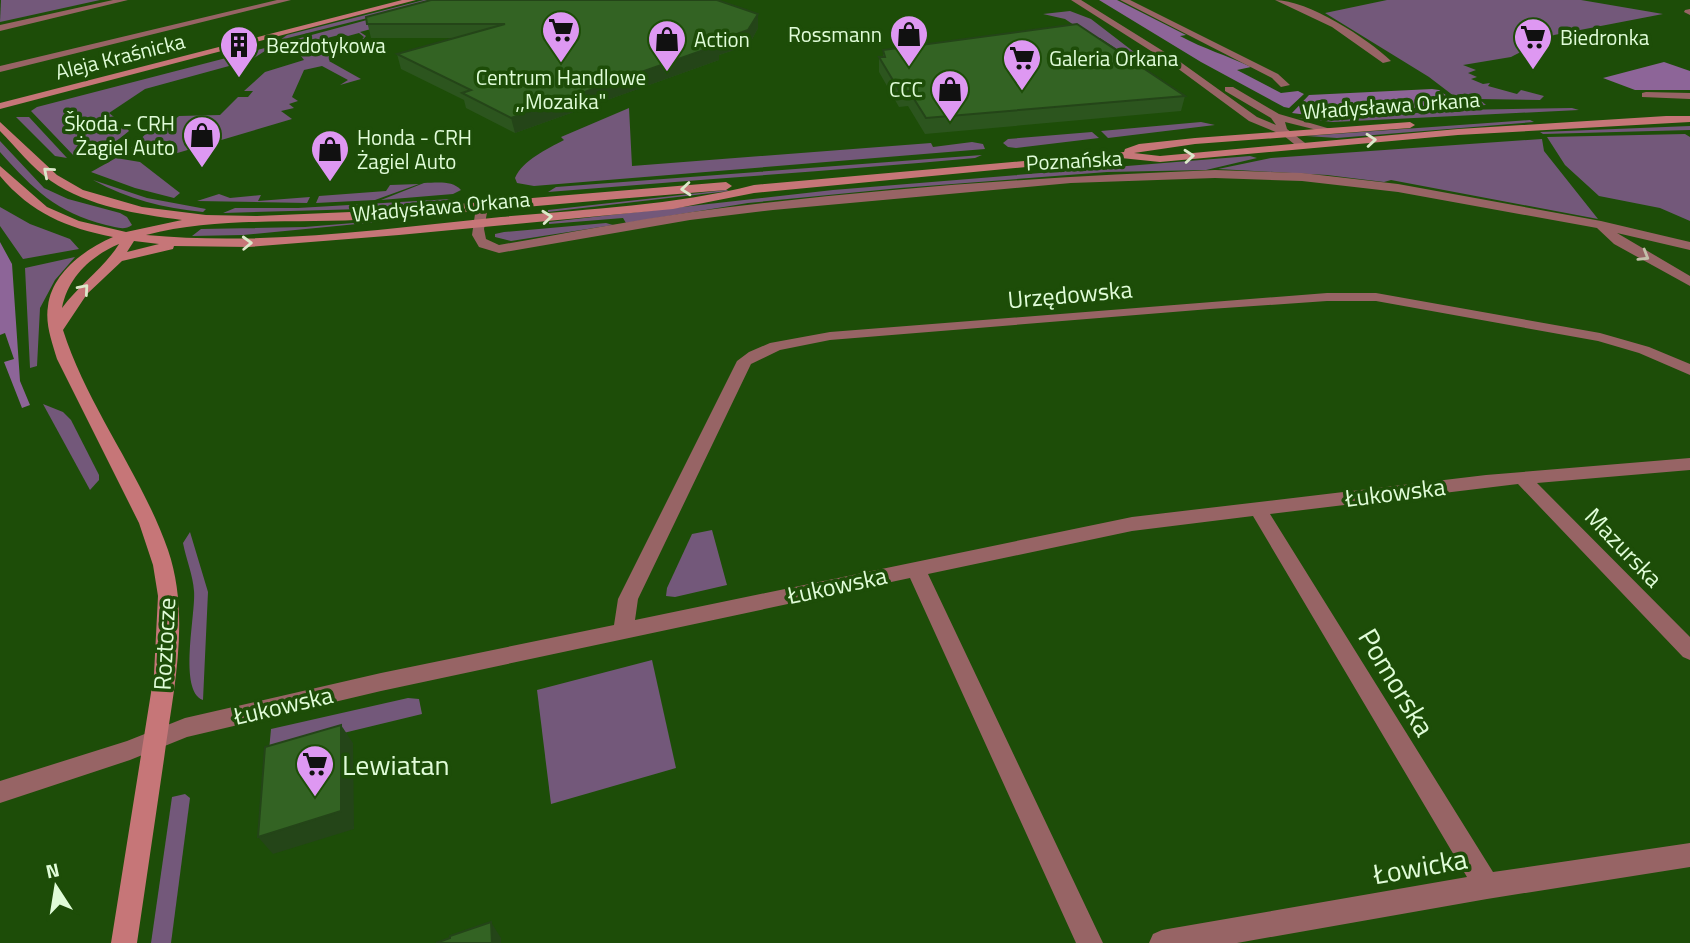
<svg xmlns="http://www.w3.org/2000/svg" width="1690" height="943" viewBox="0 0 1690 943" font-family="'Titillium Web',sans-serif">
<style>
.green{fill:#73587a}
.forest{fill:#8d6598}
.lines{fill:none;stroke-linecap:round;stroke-linejoin:round}
.street{fill:#976465;fill-rule:evenodd}
.secondary{fill:#c67678;fill-rule:evenodd}
.wall{fill:#2c551e}
.shaded-wall{fill:#244518}
.building{fill:#336323;stroke:#244518;stroke-width:2}
.oneway{stroke:#dce8ca}
.oneway2{stroke:#c3bfaa}
.labels{text-anchor:middle;dominant-baseline:central;stroke-width:7;stroke-linejoin:round;paint-order:stroke}
.far-poi-label{font-size:21px;fill:#e0fcd8;stroke:#1d4d08;text-anchor:start}
.far-street-label{font-size:21px;fill:#e0fcd8;stroke:#1d4d08}
.street-label{font-size:24px;fill:#e0fcd8;stroke:#1d4d08}
.near-street-label{font-size:28px;fill:#e0fcd8;stroke:#1d4d08}
.near-poi-label{font-size:28px;fill:#e0fcd8;stroke:#1d4d08;text-anchor:start}
</style>
<rect width="100%" height="100%" fill="#1d4d08"/>
<g class="green">
<polygon points="1,0 100,0 0,22"/>
<polygon points="424,0 439,0 280,40 287,35"/>
<polygon points="1387,0 1581,0 1663,14 1554,35 1511,57 1463,65 1476,70 1468,73 1477,77 1471,79 1483,84 1490,83 1488,86 1517,94 1521,90 1544,96 1540,100 1479,99 1486,105 1467,106 1429,77 1325,13"/>
<polygon points="1070,11 1091,19 1147,62 1134,60 1100,38 1082,41 1086,33 1065,19 1043,14"/>
<polygon points="378,17 393,23 360,32 366,36 351,53 346,54 344,49 353,49 364,37 359,33 348,36 343,34 315,41 319,44 310,46 323,55 333,52 334,59 329,61 361,79 340,85 348,80 322,66 304,70 292,97 298,101 289,104 294,108 281,111 292,119 174,154 131,148 152,128 166,127 179,116 220,115 238,97 248,97 253,91 244,91 265,72 304,60 298,52 282,43"/>
<path d="M265,48L268,49L251,60L145,89L109,113L114,117L99,121L110,131L126,127L129,131C111,146 98,154 75,157L31,111L37,107Z"/>
<path d="M629,108L632,166L931,143L933,147L972,142L983,144L985,149L534,186L517,183L515,178C523,160 547,149 564,140L561,137Z"/>
<polygon points="1572,108 1579,110 1333,122 1298,118 1336,119 1456,110"/>
<polygon points="16,117 29,117 67,158 55,156"/>
<polygon points="1530,120 1534,122 1337,138 1306,136"/>
<polygon points="1201,122 1215,125 1108,138 1101,131"/>
<polygon points="1690,126 1690,130 1543,134 1540,132"/>
<polygon points="1092,132 1099,138 1016,148 1008,147 1003,143 1008,139"/>
<polygon points="1685,134 1690,137 1690,221 1660,208 1599,196 1565,165 1547,137"/>
<polygon points="1542,139 1544,151 1598,219 1391,180 1384,182 1327,175 1218,169 1271,158"/>
<path d="M0,141L44,188L68,199L120,213L127,217L132,225C124,231 116,227 106,225C56,212 34,190 0,152Z"/>
<path d="M982,155L975,158C832,171 690,180 548,192L556,187Z"/>
<polygon points="1250,156 1257,158 1206,170 1107,172 900,188 748,203 626,223 623,218 549,224 549,222 833,190"/>
<polygon points="116,158 140,162 180,193 174,198 135,188 91,172"/>
<path d="M93,180L147,198L206,209L203,212C163,208 128,199 93,180Z"/>
<path d="M424,183C436,183 452,180 461,190L453,194L381,200Z"/>
<polygon points="419,184 375,200 316,203 319,196 386,191 390,185"/>
<polygon points="726,190 729,191 548,212 548,210"/>
<polygon points="219,194 230,198 261,195 258,201 310,197 307,203 197,201"/>
<polygon points="451,199 431,205 399,208 223,213 235,208 298,208"/>
<polygon points="0,207 30,224 70,239 79,249 23,259 0,226"/>
<polygon points="450,215 243,235 192,236 201,229 305,227"/>
<polygon points="606,223 613,225 511,241 495,237 495,234 504,232"/>
<polygon points="75,257 55,280 40,308 37,366 30,368 25,268"/>
<polygon points="43,404 63,412 71,420 99,475 99,480 90,490"/>
<polygon points="712,530 727,585 675,597 666,596 667,588 692,534"/>
<path d="M190,532L208,592L203,700C178,691 196,614 194,591C193,575 186,559 183,543Z"/>
<polygon points="652,660 676,768 551,804 537,690"/>
<polygon points="408,698 419,699 422,714 269,751 271,729"/>
<polygon points="185,794 190,798 171,943 151,943 172,797"/>
</g>
<g class="forest">
<path d="M1099,0H1117L1186,35L1180,36C1204,49 1226,55 1251,67L1237,70L1281,93L1298,91L1304,94L1289,108L1284,107L1201,62Z"/>
<polygon points="1664,62 1690,71 1690,90 1635,90 1603,78"/>
<polygon points="1432,89 1439,90 1460,106 1323,117 1292,113 1309,95"/>
<polygon points="0,242 12,264 20,381 30,405 22,408 4,362 14,359 5,333 0,335"/>
</g>
<g class="lines">
<g class="street">
<polygon points="113,0 128,0 0,31 0,25"/>
<polygon points="277,0 291,0 0,72 0,66"/>
<polygon points="1071,0 1081,0 1179,61 1257,117 1276,125 1271,118 1225,91 1225,87 1233,87 1279,114 1334,130 1329,133 1285,122 1287,129 1309,146 1299,148 1283,135 1249,121 1173,65"/>
<polygon points="1120,0 1130,0 1278,74 1290,85 1281,87 1272,78"/>
<path d="M1275,0C1308,0 1367,38 1391,61L1383,63L1332,27Z"/>
<polygon points="1690,9 1690,15 1684,12 1685,10"/>
<polygon points="1646,92 1690,93 1690,99 1642,97 1642,93"/>
<path d="M1215,170L1302,173L1398,184L1601,221L1690,242V250L1617,233L1690,276V286L1614,244L1597,228L1398,192L1302,181L1215,178L1071,183L773,210L690,220L499,253L479,247L472,235L476,207L482,203L488,207L484,229L486,239L499,245C563,234 628,221 692,212C865,189 1041,177 1215,170Z"/>
<polygon points="1327,293 1376,293 1600,333 1649,347 1690,364 1690,375 1639,353 1598,341 1376,301 1327,301 1210,309 830,340 780,350 751,364 638,599 635,620 1132,517 1486,475 1690,458 1690,470 1537,483 1690,637 1690,660 1683,657 1518,484 1270,514 1493,872 1690,843 1690,867 1487,899 1237,943 1149,943 1153,934 1162,930 1467,877 1253,516 1132,531 928,574 1103,943 1076,943 910,578 381,691 187,737 130,760 0,803 0,781 127,741 185,718 381,673 614,625 618,599 737,361 749,352 770,343 830,332"/>
</g>
<g class="secondary">
<polygon points="402,0 416,0 0,109 0,103"/>
<path d="M1666,116H1690V122L1458,135L1160,162L1121,158L754,193L673,209L399,235L249,247L174,246L173,249L122,261L87,294L63,330C88,408 141,473 168,550C191,617 173,691 164,759C155,821 146,882 137,943H111L154,674L158,596L153,565L139,523L57,359C52,342 45,324 48,306C52,273 85,249 113,237C67,228 31,213 0,176V166L47,207L79,221L126,232L182,220C138,214 89,207 51,181C32,168 16,147 0,131V122L57,175L83,190L142,207L206,215L257,216L374,211L726,182L732,186L726,190C609,199 492,211 375,219C299,224 221,216 146,235C264,246 384,229 501,217C586,209 671,206 754,185L1124,152L1125,149L1139,144L1195,138L1410,122L1415,125L1410,128L1195,144L1134,153L1160,156L1458,129ZM134,241L159,244L127,252ZM119,244C104,268 79,285 62,308C68,277 91,256 119,244Z"/>
</g>
</g>
<g class="wall">
<polygon points="366,17 758,28 749,45 719,55 719,60 515,133 466,108 464,100 401,69 397,54 456,38 371,38"/>
<polygon points="883,50 1185,96 1181,111 925,134 908,106 899,107 879,72 879,57 883,57"/>
</g>
<g class="shaded-wall">
<polygon points="758,14 758,28 749,45 719,55 719,60 515,133 511,118"/>
<polygon points="341,725 353,743 354,829 273,854 258,837"/>
<polygon points="491,922 501,938 501,943 492,943"/>
</g>
<g class="building">
<polygon points="431,0 717,0 758,14 748,30 712,43 718,45 511,118 462,93 471,90 397,54 505,24 367,24 366,17"/>
<polygon points="1077,24 1185,96 926,118 909,91 900,92 879,57 885,57 883,50"/>
<polygon points="341,725 341,811 258,837 265,747"/>
<polygon points="491,922 492,943 436,943 450,938 450,936"/>
</g>
<defs><path id="oneway-chevron" d="M-2-3.5L2.5 0L-2 3.5" fill="none" stroke-width="1.6" stroke-linecap="round" stroke-linejoin="round" transform="scale(1.75)"/></defs>
<g class="oneway">
<use href="#oneway-chevron" transform="translate(1371 140) rotate(-5)"/>
<use href="#oneway-chevron" transform="translate(1189 156) rotate(-5)"/>
<use href="#oneway-chevron" transform="translate(48 172) rotate(-139)"/>
<use href="#oneway-chevron" transform="translate(686 189) rotate(175)"/>
<use href="#oneway-chevron" transform="translate(547 217) rotate(-6)"/>
<use href="#oneway-chevron" transform="translate(247 243) rotate(-2)"/>
<use href="#oneway-chevron" transform="translate(84 289) rotate(-49)"/>
</g>
<use class="oneway2" href="#oneway-chevron" transform="translate(1644 256) rotate(31)"/>
<defs>
<symbol id="supermarket-pin" viewBox="-11 -11 22 30"><path d="M0 17L-7.5 6A9.5 9.5 0 1 1 7.5 6Z" fill="#de98f2" stroke="#1d4d08"/><path d="M-6-5.5h2.5l.6 2H6L4.5 2H-2.5L-4.4-4H-6ZM-1.5 3.2a1.3 1.3 0 1 0 .1 0ZM3 3.2a1.3 1.3 0 1 0 .1 0Z" fill="#111"/></symbol>
<symbol id="shop-pin" viewBox="-11 -11 22 30"><path d="M0 17L-7.5 6A9.5 9.5 0 1 1 7.5 6Z" fill="#de98f2" stroke="#1d4d08"/><path d="M-5-2.5h2.3a2.7 3.5 0 0 1 5.4 0H5L5.5 6h-11ZM-1.5-2.5h3a1.5 2.3 0 0 0-3 0Z" fill="#111"/></symbol>
<symbol id="building-pin" viewBox="-11 -11 22 30"><path d="M0 17L-7.5 6A9.5 9.5 0 1 1 7.5 6Z" fill="#de98f2" stroke="#1d4d08"/><path d="M-4-6H4V6H1V3H-1V6H-4ZM-2.5-4.3h1.7v1.8h-1.7ZM.8-4.3h1.7v1.8H.8ZM-2.5-1h1.7V.8h-1.7ZM.8-1h1.7V.8H.8Z" fill="#111"/></symbol>
</defs>
<g fill-rule="evenodd">
<use href="#supermarket-pin" x="539" y="8" width="44" height="60"/>
<use href="#shop-pin" x="887" y="12" width="44" height="60"/>
<use href="#supermarket-pin" x="1511" y="15" width="44" height="60"/>
<use href="#shop-pin" x="645" y="17" width="44" height="60"/>
<use href="#building-pin" x="217" y="23" width="44" height="60"/>
<use href="#supermarket-pin" x="1000" y="36" width="44" height="60"/>
<use href="#shop-pin" x="928" y="67" width="44" height="60"/>
<use href="#shop-pin" x="180" y="113" width="44" height="60"/>
<use href="#shop-pin" x="308" y="127" width="44" height="60"/>
<use href="#supermarket-pin" x="293" y="742" width="44" height="60"/>
</g>
<g class="labels">
<g class="far-poi-label">
<text x="882" y="34" text-anchor="end">Rossmann</text>
<text x="1560" y="37">Biedronka</text>
<text x="694" y="39">Action</text>
<text x="266" y="45">Bezdotykowa</text>
<text x="1049" y="58">Galeria Orkana</text>
<text x="561" y="77" text-anchor="middle">Centrum Handlowe<tspan x="561" dy="24">,,Mozaika"</tspan></text>
<text x="923" y="89" text-anchor="end">CCC</text>
<text x="175" y="123" text-anchor="end">Škoda - CRH<tspan x="175" dy="24">Żagiel Auto</tspan></text>
<text x="357" y="137">Honda - CRH<tspan x="357" dy="24">Żagiel Auto</tspan></text>
</g>
<g class="far-street-label">
<text transform="translate(120 56) rotate(-14)">Aleja Kraśnicka</text>
<text transform="translate(1391 105) rotate(-4)">Władysława Orkana</text>
<text transform="translate(1074 160) rotate(-3)">Poznańska</text>
<text transform="translate(441 206) rotate(-5)">Władysława Orkana</text>
</g>
<g class="street-label">
<text transform="translate(1070 294) rotate(-5)">Urzędowska</text>
<text transform="translate(1395 492) rotate(-7)">Łukowska</text>
<text transform="translate(1624 547) rotate(46)">Mazurska</text>
<text transform="translate(837 585) rotate(-12)">Łukowska</text>
<text transform="translate(164 644) rotate(-87)">Roztocze</text>
<text transform="translate(283 705) rotate(-13)">Łukowska</text>
</g>
<g class="near-street-label">
<text transform="translate(1397 682) rotate(59)">Pomorska</text>
<text transform="translate(1420 866) rotate(-10)">Łowicka</text>
</g>
<g class="near-poi-label">
<text x="342" y="764">Lewiatan</text>
</g>
</g>
<g transform="translate(56 887) rotate(348)" stroke="#1d4d08" stroke-width="5" paint-order="stroke">
<path d="M0-5L12 26L0 18L-12 26Z" fill="#e0fcd8"/>
<text y="-10" font-size="19" font-weight="bold" text-anchor="middle" fill="#e0fcd8">N</text>
</g>
</svg>
